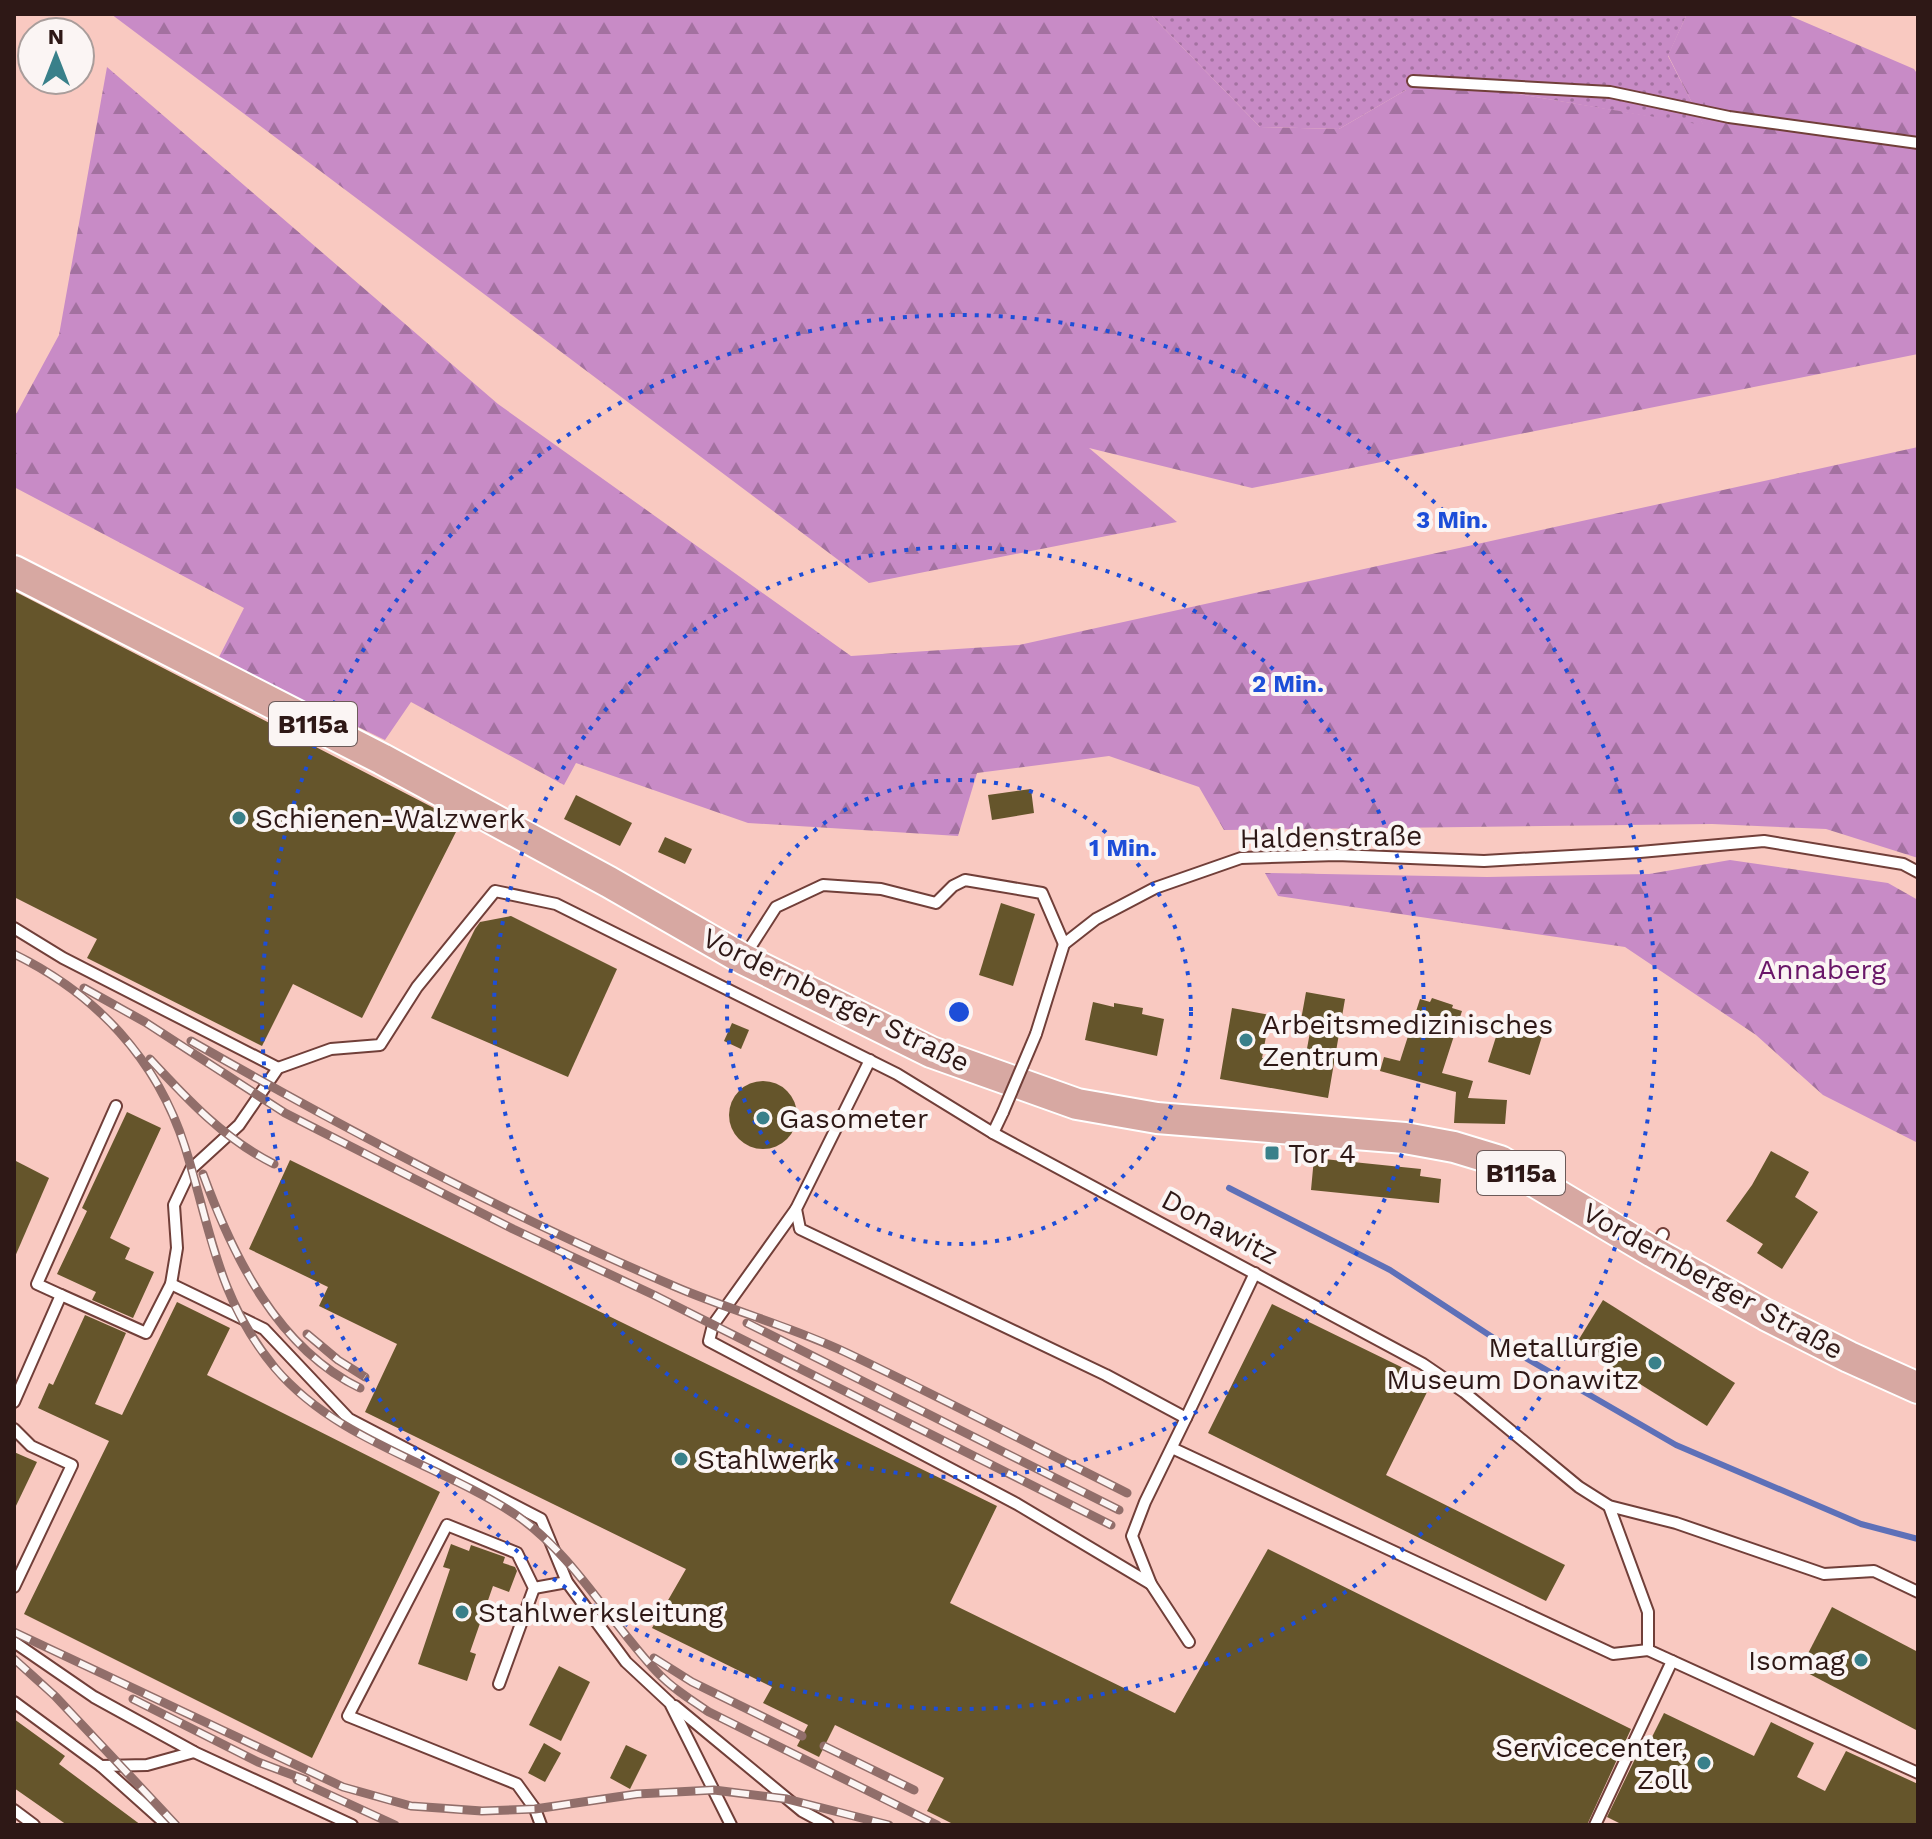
<svg xmlns="http://www.w3.org/2000/svg" width="1932" height="1839" viewBox="0 0 1932 1839" font-family="'Work Sans',sans-serif">
<style>
.grass{fill:url(#grass-dots)}
.forest{fill:url(#forest-firs)}
.lines{fill:none;stroke-linecap:round;stroke-linejoin:round}
.stream{stroke:#5e70b8;stroke-width:6}
.building{fill:#65552b}
.service-casing{stroke:#713f39;stroke-width:14}
.primary-casing{stroke:#fff;stroke-width:34}
.service{stroke:#fff;stroke-width:10}
.primary{stroke:#d7a8a2;stroke-width:30}
.rail-casing{stroke:#916e6a;stroke-width:9}
.rail{stroke:#fbf5f4;stroke-width:6;stroke-dasharray:18;stroke-linecap:butt}
.service-bridge-casing{stroke:#713f39;stroke-width:14;stroke-linecap:butt}
.service-bridge{stroke:#fff;stroke-width:10}
.ring{fill:none;stroke:#1d4ed8;stroke-width:4;stroke-dasharray:4 8}
.poi-dot{fill:#39808a;stroke:#fbf5f4;stroke-width:3}
.labels{text-anchor:middle;dominant-baseline:central;stroke-width:8;stroke-linejoin:round;paint-order:stroke}
.shield{fill:#fbf5f4;stroke:#6c5a59;stroke-width:2}
.shield-label{font-size:26px;font-weight:bold;fill:#2e1816}
.poi-label{font-size:28px;fill:#2e1816;stroke:#fbf5f4;text-anchor:start}
.street-label{font-size:28px;fill:#2e1816;stroke:#fbf5f4}
.park-label{font-size:28px;fill:#6a1769;stroke:#fbf5f4}
.centre{fill:#1d4ed8;stroke:#fbf5f4;stroke-width:4}
.ring-label{font-size:24px;text-anchor:middle;font-weight:bold;fill:#1d4ed8;stroke:#fbf5f4;stroke-width:8;stroke-linejoin:round;paint-order:stroke}
</style>
<defs>
<pattern id="grass-dots" width="8" height="8" patternUnits="userSpaceOnUse" patternTransform="scale(2)"><rect width="8" height="8" fill="#c88bc6"/><path d="M2 2h.1M6 6h.1" fill="none" stroke="#a371a0" stroke-width="1.8" stroke-linecap="round"/></pattern>
<pattern id="forest-firs" width="22" height="20" patternUnits="userSpaceOnUse" patternTransform="scale(2)"><rect width="22" height="20" fill="#c88bc6"/><path d="M5 1l3.5 6h-7zM16 11l3.5 6h-7z" fill="#a371a0"/></pattern>
</defs>
<rect width="100%" height="100%" fill="#f9c9c1"/>
<polygon class="grass" points="1150,14 1687,14 1668,56 1704,126 1495,90 1406,90 1339,129 1260,127"/>
<g class="forest">
<polygon points="111,14 1150,14 1260,127 1339,129 1406,90 1495,90 1703,125 1668,55 1687,14 1786,14 1914,69 1918,75 1918,354 1252,488 1089,448 1177,522 869,583"/>
<polygon points="107,67 498,404 851,656 1019,645 1918,447 1918,858 1826,829 1712,824 1224,830 1199,787 1109,756 977,773 958,836 748,823 576,763 564,785 411,702 385,740 218,659 244,608 14,487 14,418 59,335"/>
<polygon points="1730,860 1888,883 1918,900 1918,1143 1823,1095 1756,1035 1625,947 1278,896 1265,873 1487,877 1649,874"/>
</g>
<g class="lines">
<polyline class="stream" points="1229,1188 1390,1270 1512,1350 1676,1445 1861,1524 1918,1539"/>
</g>
<g class="building">
<polygon points="14,591 461,822 362,1018 293,984 262,1046 87,958 97,939 14,897"/>
<polygon points="1031,789 1034,813 992,820 988,795"/>
<polygon points="576,795 632,823 620,846 564,819"/>
<polygon points="665,837 692,849 685,864 658,852"/>
<polygon points="1001,903 1035,914 1013,986 979,975"/>
<polygon points="511,916 617,969 568,1077 431,1018 475,929 480,922"/>
<polygon points="1306,992 1345,999 1328,1098 1220,1079 1232,1008 1270,1015 1262,1058 1304,1065 1312,1021 1301,1020"/>
<polygon points="1432,998 1453,1005 1452,1008 1462,1011 1442,1073 1473,1081 1468,1098 1507,1100 1505,1124 1454,1123 1456,1092 1380,1071 1384,1057 1400,1061 1420,999 1430,1002"/>
<polygon points="1093,1002 1114,1007 1114,1003 1143,1008 1142,1014 1164,1019 1157,1056 1085,1040"/>
<polygon points="1513,1020 1543,1033 1530,1075 1488,1062 1501,1021 1512,1024"/>
<polygon points="732,1023 749,1030 741,1049 724,1041"/>
<circle cx="763" cy="1115" r="34"/>
<polygon points="127,1112 161,1128 110,1238 130,1248 125,1259 154,1272 133,1318 92,1300 96,1292 57,1274 87,1211 82,1208"/>
<polygon points="1771,1151 1809,1172 1795,1197 1818,1212 1782,1269 1757,1253 1763,1244 1726,1221 1752,1185"/>
<polygon points="1314,1158 1421,1169 1420,1176 1441,1179 1439,1203 1311,1190"/>
<polygon points="14,1160 49,1178 14,1259"/>
<polygon points="290,1160 997,1506 950,1603 1175,1713 1268,1549 1631,1729 1587,1825 955,1825 927,1811 944,1778 835,1725 819,1757 797,1746 808,1725 763,1703 772,1687 652,1628 686,1569 365,1412 397,1344 319,1306 328,1287 249,1249"/>
<polygon points="1603,1300 1735,1383 1707,1426 1576,1344"/>
<polygon points="177,1302 230,1328 207,1375 440,1492 312,1758 24,1614 109,1441 38,1408 49,1383 53,1385 85,1315 126,1333 95,1404 122,1415"/>
<polygon points="1272,1304 1432,1382 1386,1475 1565,1565 1546,1601 1208,1433"/>
<polygon points="14,1452 37,1462 14,1510"/>
<polygon points="451,1544 469,1551 471,1545 505,1557 503,1563 515,1567 517,1571 509,1592 493,1586 470,1652 476,1654 467,1681 418,1664 450,1569 443,1567"/>
<polygon points="1832,1607 1918,1652 1918,1731 1800,1669"/>
<polygon points="559,1666 590,1682 561,1741 529,1725"/>
<polygon points="1664,1713 1754,1756 1771,1722 1814,1743 1797,1777 1825,1791 1846,1751 1918,1784 1918,1825 1623,1825 1607,1817 1646,1736 1651,1739"/>
<polygon points="14,1719 65,1756 59,1764 141,1825 67,1825 14,1788"/>
<polygon points="544,1743 561,1753 545,1782 528,1773"/>
<polygon points="626,1745 647,1755 630,1789 610,1778"/>
</g>
<g class="lines">
<defs>
<g id="service">
<polyline points="1413,81 1610,92 1729,117 1918,143"/>
<polyline points="14,928 63,958 278,1068"/>
<polyline points="1064,944 1096,919 1155,888 1241,858 1337,855 1484,861 1640,852 1764,841 1903,864 1918,872"/>
<polyline points="744,957 776,907 823,885 881,889 936,903 953,886 965,880 1042,893 1064,944"/>
<polyline points="1036,1034 1064,944"/>
<polyline points="870,1060 796,1209 800,1229 1106,1375 1186,1418 1255,1273"/>
<polyline points="993,1133 1003,1112"/>
<polyline points="796,1209 713,1325 709,1341 1017,1504 1151,1584"/>
<polyline points="1654,1250 1663,1234"/>
<polyline points="171,1284 264,1329 349,1419 541,1519 567,1582 626,1662 670,1703 731,1825"/>
<polyline points="61,1295 37,1284 116,1106"/>
<polyline points="14,1402 61,1295 146,1333 171,1284 177,1248 174,1205 191,1169 239,1125 278,1068 331,1049 380,1045 417,987 495,891 556,904 897,1074 993,1133 1423,1364 1464,1392 1579,1487 1609,1506 1676,1523 1824,1574 1874,1571 1918,1592"/>
<polyline points="1186,1418 1145,1502 1132,1536 1151,1584 1189,1642"/>
<polyline points="14,1429 31,1446 72,1465 14,1587"/>
<polyline points="1172,1448 1613,1654 1648,1650"/>
<polyline points="1609,1506 1648,1612 1648,1650 1918,1773"/>
<polyline points="534,1588 567,1582"/>
<polyline points="14,1642 94,1697 194,1752 352,1825"/>
<polyline points="499,1684 534,1588 517,1553 447,1525 348,1716 517,1784 535,1809 541,1825"/>
<polyline points="14,1702 101,1766 147,1765 194,1752"/>
<polyline points="675,1706 802,1811 828,1825"/>
<polyline points="101,1766 167,1825"/>
<polyline points="14,1810 34,1825"/>
<polyline points="1595,1825 1672,1661"/>
</g>
<polyline id="primary" points="14,571 382,759 609,882 743,959 931,1052 1077,1104 1157,1118 1405,1138 1454,1147 1500,1161 1653,1252 1766,1315 1849,1357 1918,1388"/>
</defs>
<use href="#service" class="service-casing"/>
<use href="#primary" class="primary-casing"/>
<use href="#service" class="service"/>
<use href="#primary" class="primary"/>
<defs>
<g id="rail">
<path d="M14,954C96,994 157,1059 185,1147C211,1230 217,1298 275,1368C338,1442 438,1463 516,1515C574,1555 609,1621 657,1672C672,1688 691,1700 709,1712L937,1825"/>
<polyline points="84,988 145,1022 285,1113 513,1229 654,1295 1111,1525"/>
<path d="M191,1041C348,1131 510,1216 676,1287C732,1311 790,1326 845,1352C940,1397 1033,1446 1127,1493"/>
<path d="M150,1059C187,1099 224,1139 274,1164"/>
<path d="M203,1174C233,1256 277,1348 360,1388"/>
<polyline points="747,1323 1119,1510"/>
<polyline points="307,1334 338,1360 365,1377"/>
<polyline points="14,1632 343,1787 411,1806 482,1811 535,1809 637,1794 714,1790 787,1799 889,1825"/>
<polyline points="654,1658 692,1682 802,1736"/>
<polyline points="14,1659 55,1696 176,1825"/>
<polyline points="133,1699 258,1762 306,1780"/>
<polyline points="824,1746 914,1790"/>
<polyline points="297,1780 395,1825"/>
</g>
</defs>
<use href="#rail" class="rail-casing"/>
<use href="#rail" class="rail"/>
<defs>
<polyline id="service-bridge" points="1003,1112 1036,1034"/>
</defs>
<use href="#service-bridge" class="service-bridge-casing"/>
<use href="#service-bridge" class="service-bridge"/>
</g>
<g class="ring">
<circle cx="959" cy="1012" r="232"/>
<circle cx="959" cy="1012" r="465"/>
<circle cx="959" cy="1012" r="697"/>
</g>
<g class="poi-dot">
<circle cx="239" cy="818" r="8"/>
<circle cx="1246" cy="1040" r="8"/>
<circle cx="763" cy="1118" r="8"/>
<rect x="1264" y="1145" width="16" height="16" rx="4"/>
<circle cx="1655" cy="1363" r="8"/>
<circle cx="681" cy="1459" r="8"/>
<circle cx="462" cy="1612" r="8"/>
<circle cx="1861" cy="1660" r="8"/>
<circle cx="1704" cy="1763" r="8"/>
</g>
<g class="labels">
<g class="shield">
<rect x="269" y="702" width="88" height="44" rx="6"/>
<rect x="1477" y="1151" width="88" height="44" rx="6"/>
</g>
<g class="shield-label">
<text x="313" y="724">B115a</text>
<text x="1521" y="1173">B115a</text>
</g>
<g class="poi-label">
<text x="255" y="818">Schienen-Walzwerk</text>
<text x="1262" y="1024">Arbeitsmedizinisches<tspan x="1262" dy="32">Zentrum</tspan></text>
<text x="779" y="1118">Gasometer</text>
<text x="1288" y="1153">Tor 4</text>
<text x="1639" y="1347" text-anchor="end">Metallurgie<tspan x="1639" dy="32">Museum Donawitz</tspan></text>
<text x="697" y="1459">Stahlwerk</text>
<text x="478" y="1612">Stahlwerksleitung</text>
<text x="1845" y="1660" text-anchor="end">Isomag</text>
<text x="1688" y="1747" text-anchor="end">Servicecenter,<tspan x="1688" dy="32">Zoll</tspan></text>
</g>
<g class="street-label">
<text transform="translate(1331 837) rotate(-1)">Haldenstraße</text>
<text transform="translate(836 1000) rotate(26)">Vordernberger Straße</text>
<text transform="translate(1220 1227) rotate(28)">Donawitz</text>
<text transform="translate(1713 1281) rotate(29)">Vordernberger Straße</text>
</g>
<g class="park-label">
<text x="1822" y="969">Annaberg</text>
</g>
</g>
<circle cx="959" cy="1012" r="12" class="centre"/>
<g class="ring-label">
<text x="1452" y="528">3 Min.</text>
<text x="1288" y="692">2 Min.</text>
<text x="1123" y="856">1 Min.</text>
</g>
<rect width="1932" height="1839" fill="none" stroke="#2e1816" stroke-width="32"/>
<g transform="translate(56 56)"><circle r="38" fill="#fbf5f4" stroke="#a99d9b" stroke-width="2"/>
<path d="M0-6L14 30L0 20L-14 30Z" fill="#39808a"/>
<text y="-12" font-size="22" font-weight="bold" text-anchor="middle" fill="#2e1816">N</text>
</g>
</svg>
